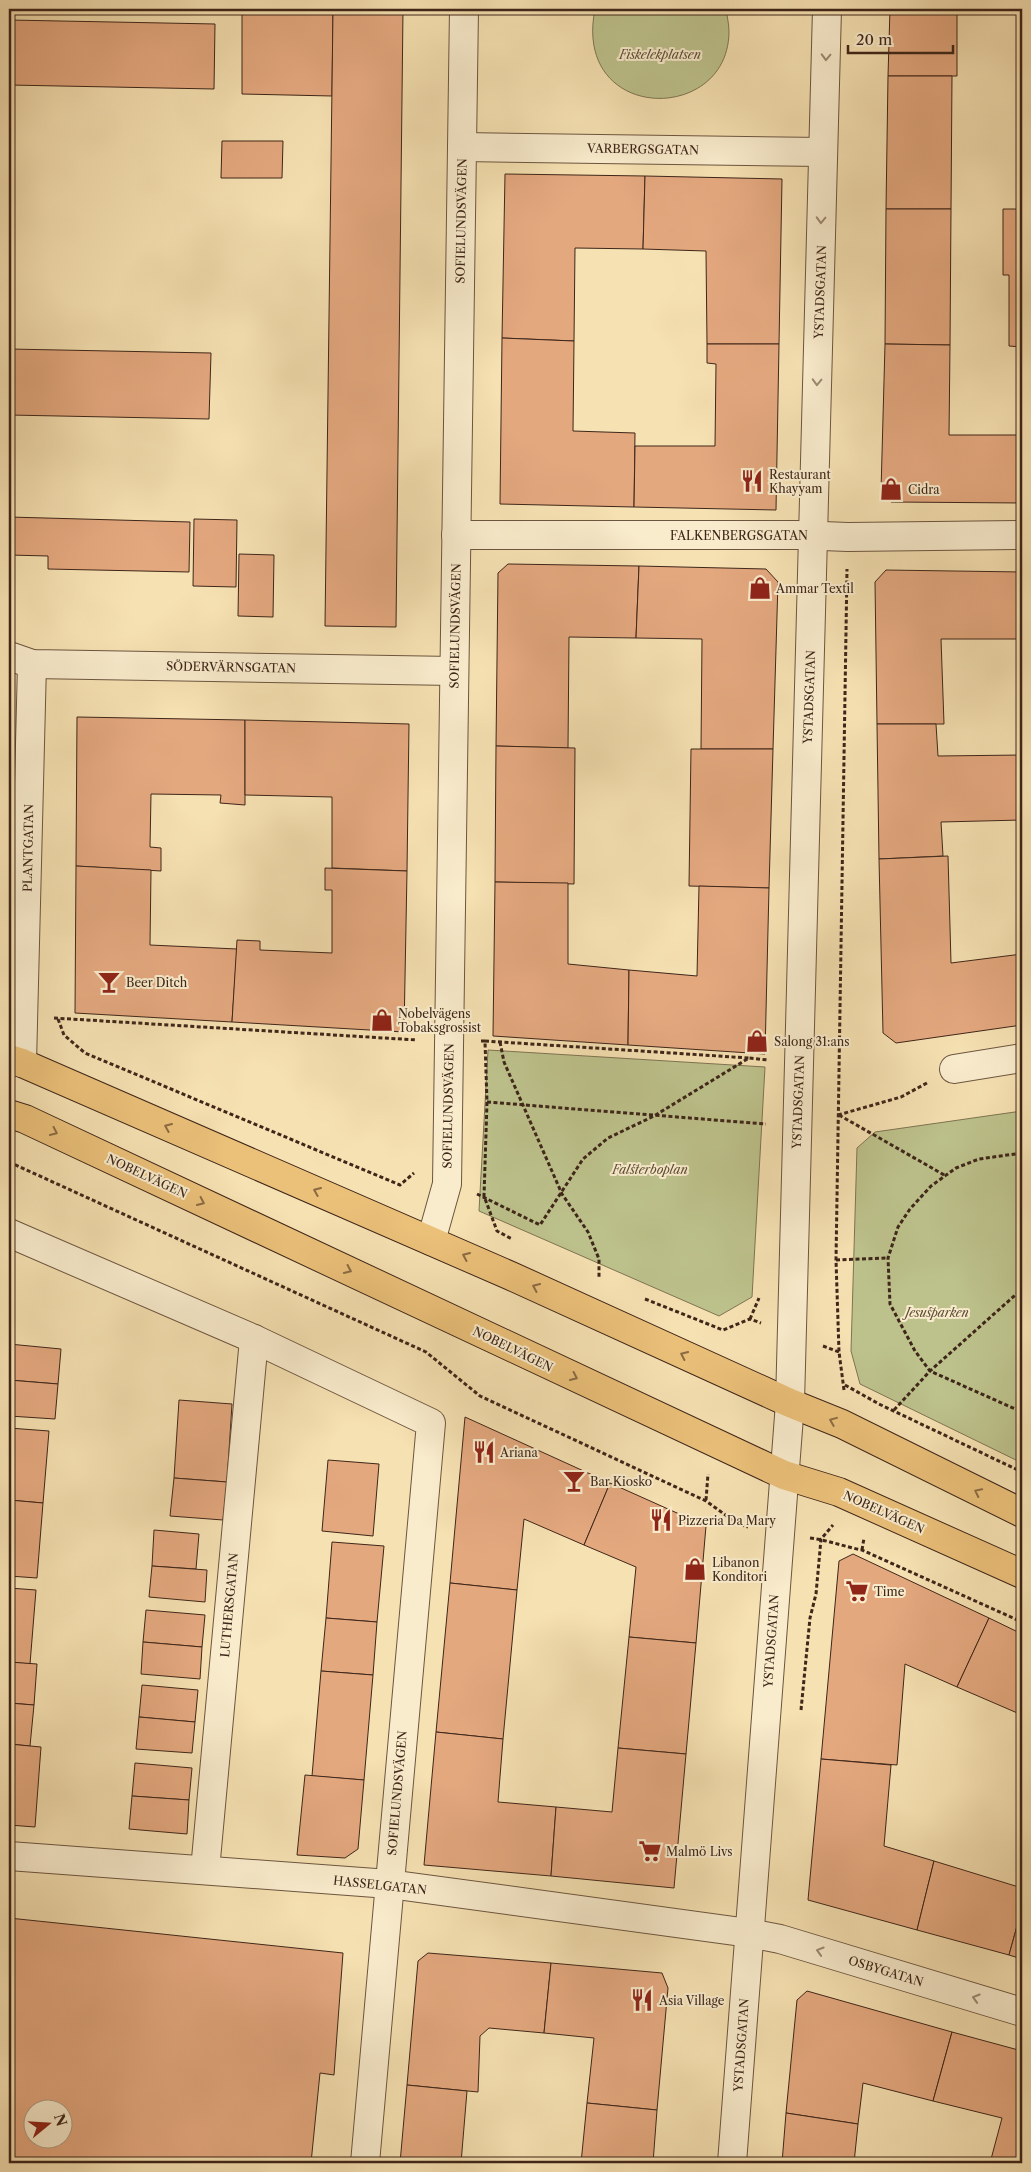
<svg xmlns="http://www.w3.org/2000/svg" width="1031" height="2172" viewBox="0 0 1031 2172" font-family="'Libre Caslon Text',serif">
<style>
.green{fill:#bdc28c;stroke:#7e7452}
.building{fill:#e4a87f;stroke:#3e2619;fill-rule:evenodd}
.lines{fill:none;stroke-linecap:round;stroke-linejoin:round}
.minor-casing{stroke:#6c553f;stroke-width:30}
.major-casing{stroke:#3e2619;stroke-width:30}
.path{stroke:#3e2619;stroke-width:3;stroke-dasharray:4 2.5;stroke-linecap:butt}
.minor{stroke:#f9eccd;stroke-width:28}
.major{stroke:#ebc079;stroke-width:28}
.oneway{stroke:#9c8973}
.oneway2{stroke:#8c6b44}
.labels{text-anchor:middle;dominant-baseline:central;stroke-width:4;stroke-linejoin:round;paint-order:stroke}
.park-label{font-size:12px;font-style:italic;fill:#5e4d36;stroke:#f9eccd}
.street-label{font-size:12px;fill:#3e2619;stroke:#f9eccd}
.poi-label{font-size:12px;fill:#3e2619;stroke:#f9eccd;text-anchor:start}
</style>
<rect width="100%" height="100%" fill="#f6e1b2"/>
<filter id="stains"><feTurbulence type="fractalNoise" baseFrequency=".004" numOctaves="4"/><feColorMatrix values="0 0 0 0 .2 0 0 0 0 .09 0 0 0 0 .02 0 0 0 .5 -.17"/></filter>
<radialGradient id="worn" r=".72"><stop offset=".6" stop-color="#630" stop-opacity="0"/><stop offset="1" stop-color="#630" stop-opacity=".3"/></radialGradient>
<g class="green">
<path d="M595,9H726C727,16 729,24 729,32C728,125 572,123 595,9Z"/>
<polygon points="488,1050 765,1067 752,1297 719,1316 479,1211"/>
<polygon points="1022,1111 1022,1463 860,1384 851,1351 857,1148 875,1132"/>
</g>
<g class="building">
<polygon points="242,9 333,9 332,96 242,94"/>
<polygon points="333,9 403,9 396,627 325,626"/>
<polygon points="890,9 957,9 957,76 888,76"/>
<polygon points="9,20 215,24 214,89 9,85"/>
<polygon points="888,76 952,76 951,209 886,209"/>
<polygon points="222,141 283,141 282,178 221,178"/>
<polygon points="505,174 645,176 643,249 575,248 574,341 502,338"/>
<polygon points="645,176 782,179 779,344 707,344 706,251 643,249"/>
<polygon points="886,209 951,209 950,345 885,344"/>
<polygon points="1003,209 1022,209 1022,347 1009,346 1009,275 1003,275"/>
<polygon points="502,338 574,341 573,431 635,433 634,507 500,504"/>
<polygon points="707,344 779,344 776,510 634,507 635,446 715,446 716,364 707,363"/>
<polygon points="885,344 950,345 949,435 1022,435 1022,503 891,502 881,491"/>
<polygon points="9,349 211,353 209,419 9,415"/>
<polygon points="9,517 190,522 189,572 48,569 48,556 9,555"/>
<polygon points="194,519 237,520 236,587 193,586"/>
<polygon points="239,554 274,555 273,617 238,616"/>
<polygon points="508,564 639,566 636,638 569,637 568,748 496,746 498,573"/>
<polygon points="639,566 766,569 778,582 773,749 701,749 702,639 636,638"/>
<polygon points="886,570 1022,572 1022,639 941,639 944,724 877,724 875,582"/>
<polygon points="77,717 245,720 245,805 220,803 221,795 151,794 150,847 161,848 161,871 76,866"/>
<polygon points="245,720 409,724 407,871 332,868 332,797 245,795"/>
<polygon points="877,724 936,724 938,756 1022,755 1022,820 941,822 943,856 879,859"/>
<polygon points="496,746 575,748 574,884 495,882"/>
<polygon points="691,749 773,749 769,888 689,886"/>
<polygon points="948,856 951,963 1022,954 1022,1025 896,1043 883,1033 879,859"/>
<polygon points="76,866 151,870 150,945 237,949 232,1022 75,1013"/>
<polygon points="325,868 407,871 404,1032 232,1022 237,940 260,941 260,950 332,953 332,890 325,890"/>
<polygon points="495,882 568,883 568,964 629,970 628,1045 493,1036"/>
<polygon points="699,886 769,888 765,1054 628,1045 629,970 697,976"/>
<polygon points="9,1344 61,1349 58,1384 9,1380"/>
<polygon points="9,1380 58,1384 55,1419 9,1416"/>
<polygon points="179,1400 232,1404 227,1482 174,1478"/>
<polygon points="465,1417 610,1483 584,1545 524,1519 517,1590 450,1583"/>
<polygon points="9,1428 49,1431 43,1503 9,1500"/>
<polygon points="328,1460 379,1464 373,1536 322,1531"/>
<polygon points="174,1478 227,1482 223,1520 170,1516"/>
<polygon points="610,1483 706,1526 696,1643 629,1637 636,1567 584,1545"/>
<polygon points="9,1500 43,1503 37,1578 9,1576"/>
<polygon points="154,1530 199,1534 196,1569 152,1566"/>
<polygon points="332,1542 384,1546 377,1622 326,1618"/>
<polygon points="853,1554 989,1618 957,1687 905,1664 897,1765 821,1759 839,1561"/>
<polygon points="152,1566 207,1570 205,1602 149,1597"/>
<polygon points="450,1583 517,1590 503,1739 436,1732"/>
<polygon points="9,1588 36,1590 30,1664 9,1662"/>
<polygon points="146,1610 205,1615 202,1647 143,1642"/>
<polygon points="326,1618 377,1622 373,1675 321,1671"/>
<polygon points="989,1618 1022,1634 1022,1715 957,1687"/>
<polygon points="629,1637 696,1643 686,1754 618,1748"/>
<polygon points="143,1642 202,1647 200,1679 141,1674"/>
<polygon points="9,1662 37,1664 34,1705 9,1703"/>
<polygon points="321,1671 373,1675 364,1780 312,1776"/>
<polygon points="142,1685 198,1690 195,1722 139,1717"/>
<polygon points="9,1703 34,1705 30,1746 9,1744"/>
<polygon points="139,1717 195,1722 192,1753 136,1749"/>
<polygon points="436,1732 503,1739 498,1802 556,1807 551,1876 424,1865"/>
<polygon points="9,1744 41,1747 35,1827 9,1825"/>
<polygon points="618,1748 686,1754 674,1888 551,1876 556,1807 612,1812"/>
<polygon points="821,1759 891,1765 884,1846 934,1861 917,1930 808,1900"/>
<polygon points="135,1763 192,1768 189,1800 132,1796"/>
<polygon points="305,1775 364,1780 358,1849 345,1858 297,1855"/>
<polygon points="132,1796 189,1800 187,1834 129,1829"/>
<polygon points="934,1861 1022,1888 1022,1908 1009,1955 917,1930"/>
<polygon points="1022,1908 1022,1959 1009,1955"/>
<path d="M9,1918L343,1953L334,2075L320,2073L311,2163H9ZM32,2110H62V2140H32Z"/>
<polygon points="428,1953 551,1963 544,2033 489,2028 480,2036 478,2092 407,2085 418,1961"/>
<polygon points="551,1963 662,1973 668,1988 657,2110 587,2103 594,2038 544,2033"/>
<polygon points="807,1991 952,2032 933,2101 863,2083 858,2124 786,2113 797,2000"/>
<polygon points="952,2032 1022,2051 1022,2163 990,2163 1002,2118 933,2101"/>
<polygon points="407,2085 467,2091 461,2163 400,2163"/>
<polygon points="587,2103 657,2110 653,2163 581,2163"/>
<polygon points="786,2113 858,2124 854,2163 782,2163"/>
</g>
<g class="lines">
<defs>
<g id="minor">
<polyline points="462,147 823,152"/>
<polyline points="456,535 797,535 848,537 1022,535"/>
<polyline points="9,656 32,664 454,671"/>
<polyline points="22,1063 32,664"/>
<polyline points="954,1069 1022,1058"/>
<polyline points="9,1233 254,1339 431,1423 365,2163"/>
<polyline points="431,1241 447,1184 464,9"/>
<polyline points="9,1856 389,1884 749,1933 780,1939 1022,2012"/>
<polyline points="205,1870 254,1339"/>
<polyline points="732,2163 790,1403 827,9"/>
</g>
<g id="major">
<polyline points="9,1059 22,1063 511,1276 790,1403 842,1424 1022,1513"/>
<polyline points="9,1114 25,1119 784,1475 839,1492 1022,1574"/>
</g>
</defs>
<use href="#minor" class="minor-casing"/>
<use href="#major" class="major-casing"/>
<g class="path">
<polyline points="54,1018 417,1040"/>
<polyline points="58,1019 64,1035 85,1053 400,1185 414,1173"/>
<polyline points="481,1041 485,1041 487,1102 484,1196 497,1231 512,1239"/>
<polyline points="485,1041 749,1058"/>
<polyline points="500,1042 504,1062 562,1194 588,1232 599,1259 599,1279"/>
<polyline points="487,1102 766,1124"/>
<polyline points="838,1115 901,1097 927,1083"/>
<polyline points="839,1115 946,1176"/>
<polyline points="1022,1153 979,1159 956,1168 931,1186 910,1209 898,1227 888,1258 890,1304 915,1351 930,1371 1022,1412"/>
<polyline points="9,1162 426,1352 480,1396 706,1501 738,1524 748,1527"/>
<polyline points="477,1194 540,1225 583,1159 608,1138 654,1116 749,1058 768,1060"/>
<polyline points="836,1260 888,1258"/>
<polyline points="645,1299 723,1330 750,1319 761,1323"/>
<polyline points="750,1319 759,1298"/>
<polyline points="823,1346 839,1352"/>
<polyline points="845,1385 879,1404 1022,1472"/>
<polyline points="844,1390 839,1352 836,1260 847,569"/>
<polyline points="894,1410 930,1371 1022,1289"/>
<polyline points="706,1500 708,1474"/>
<path d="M810,1538C828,1540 845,1547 862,1550L1022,1622"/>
<polyline points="862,1550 864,1538"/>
<polyline points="801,1710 810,1618 816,1594 821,1539 833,1525"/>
</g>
<use href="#minor" class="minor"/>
<use href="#major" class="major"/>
</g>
<defs><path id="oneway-chevron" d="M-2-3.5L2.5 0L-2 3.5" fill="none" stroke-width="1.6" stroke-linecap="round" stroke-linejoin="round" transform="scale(1.25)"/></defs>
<g class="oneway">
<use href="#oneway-chevron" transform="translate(826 57) rotate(92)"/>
<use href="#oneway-chevron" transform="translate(821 220) rotate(92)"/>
<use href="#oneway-chevron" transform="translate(817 382) rotate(92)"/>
<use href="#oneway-chevron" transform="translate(820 1951) rotate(-163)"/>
<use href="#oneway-chevron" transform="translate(976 1998) rotate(-163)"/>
</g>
<g class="oneway2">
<use href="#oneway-chevron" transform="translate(168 1127) rotate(-157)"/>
<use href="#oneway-chevron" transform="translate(54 1132) rotate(25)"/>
<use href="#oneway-chevron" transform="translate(317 1191) rotate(-157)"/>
<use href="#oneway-chevron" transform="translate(201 1202) rotate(25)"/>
<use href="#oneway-chevron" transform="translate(466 1256) rotate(-156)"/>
<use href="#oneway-chevron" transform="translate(348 1270) rotate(25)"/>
<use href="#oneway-chevron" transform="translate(536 1287) rotate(-156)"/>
<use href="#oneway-chevron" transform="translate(684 1355) rotate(-155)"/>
<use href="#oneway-chevron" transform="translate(574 1377) rotate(25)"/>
<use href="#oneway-chevron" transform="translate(833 1421) rotate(-158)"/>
<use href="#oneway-chevron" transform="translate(978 1492) rotate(-154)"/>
</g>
<defs>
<symbol id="restaurant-bare" viewBox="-9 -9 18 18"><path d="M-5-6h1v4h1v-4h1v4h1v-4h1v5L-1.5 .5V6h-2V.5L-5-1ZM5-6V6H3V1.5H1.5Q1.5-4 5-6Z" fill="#8f2418" stroke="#f9eccd" stroke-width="2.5" paint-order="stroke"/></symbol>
<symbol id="shop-bare" viewBox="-9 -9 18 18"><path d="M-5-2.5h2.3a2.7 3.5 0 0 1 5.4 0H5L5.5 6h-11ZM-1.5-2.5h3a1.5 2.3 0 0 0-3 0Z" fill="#8f2418" stroke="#f9eccd" stroke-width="2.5" paint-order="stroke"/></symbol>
<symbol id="bar-bare" viewBox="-9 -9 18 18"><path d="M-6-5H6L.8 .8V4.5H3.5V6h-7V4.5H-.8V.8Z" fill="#8f2418" stroke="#f9eccd" stroke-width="2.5" paint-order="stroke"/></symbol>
<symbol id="supermarket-bare" viewBox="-9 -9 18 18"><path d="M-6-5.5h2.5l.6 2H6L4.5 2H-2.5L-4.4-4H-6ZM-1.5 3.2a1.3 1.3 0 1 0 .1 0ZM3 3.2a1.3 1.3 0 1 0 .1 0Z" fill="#8f2418" stroke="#f9eccd" stroke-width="2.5" paint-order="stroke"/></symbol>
</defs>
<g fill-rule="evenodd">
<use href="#restaurant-bare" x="736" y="465" width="32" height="32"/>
<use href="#shop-bare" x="875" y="473" width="32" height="32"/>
<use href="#shop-bare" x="744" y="572" width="32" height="32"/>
<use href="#bar-bare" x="93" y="966" width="32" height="32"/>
<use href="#shop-bare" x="366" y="1004" width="32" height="32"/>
<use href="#shop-bare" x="741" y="1025" width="32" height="32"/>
<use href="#restaurant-bare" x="468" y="1436" width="32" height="32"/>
<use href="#bar-bare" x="558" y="1465" width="32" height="32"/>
<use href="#restaurant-bare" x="645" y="1504" width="32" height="32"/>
<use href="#shop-bare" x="679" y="1553" width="32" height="32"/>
<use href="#supermarket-bare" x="841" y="1575" width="32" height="32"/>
<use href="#supermarket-bare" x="634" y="1835" width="32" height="32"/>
<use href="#restaurant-bare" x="626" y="1984" width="32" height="32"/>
</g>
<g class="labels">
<g class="park-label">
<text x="660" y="54">Fiskelekplatsen</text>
<text x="650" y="1169">Falsterboplan</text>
<text x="937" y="1312">Jesusparken</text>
</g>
<g class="street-label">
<text transform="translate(643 149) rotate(1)">VARBERGSGATAN</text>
<text transform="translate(461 221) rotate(-89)">SOFIELUNDSVÄGEN</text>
<text transform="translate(820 292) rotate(-88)">YSTADSGATAN</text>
<text x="739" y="535">FALKENBERGSGATAN</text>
<text transform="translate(455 626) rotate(-89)">SOFIELUNDSVÄGEN</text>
<text transform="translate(231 667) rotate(1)">SÖDERVÄRNSGATAN</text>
<text transform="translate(809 697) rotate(-88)">YSTADSGATAN</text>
<text transform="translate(28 848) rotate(-89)">PLANTGATAN</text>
<text transform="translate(798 1102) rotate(-88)">YSTADSGATAN</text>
<text transform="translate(448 1106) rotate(-89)">SOFIELUNDSVÄGEN</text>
<text transform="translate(147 1176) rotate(25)">NOBELVÄGEN</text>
<text transform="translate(513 1349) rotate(26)">NOBELVÄGEN</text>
<text transform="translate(884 1512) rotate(24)">NOBELVÄGEN</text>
<text transform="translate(229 1605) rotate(-85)">LUTHERSGATAN</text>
<text transform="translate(771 1641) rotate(-86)">YSTADSGATAN</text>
<text transform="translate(397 1793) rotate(-85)">SOFIELUNDSVÄGEN</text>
<text transform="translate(380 1885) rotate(6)">HASSELGATAN</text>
<text transform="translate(886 1971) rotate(17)">OSBYGATAN</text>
<text transform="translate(741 2045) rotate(-86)">YSTADSGATAN</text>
</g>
<g class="poi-label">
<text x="769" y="474">Restaurant<tspan x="769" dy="14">Khayyam</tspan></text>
<text x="908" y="489">Cidra</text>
<text x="776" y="588">Ammar Textil</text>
<text x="126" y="982">Beer Ditch</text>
<text x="398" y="1013">Nobelvägens<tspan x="398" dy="14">Tobaksgrossist</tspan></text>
<text x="774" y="1041">Salong 31:ans</text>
<text x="500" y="1452">Ariana</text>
<text x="590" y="1481">Bar Kiosko</text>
<text x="678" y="1520">Pizzeria Da Mary</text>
<text x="712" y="1562">Libanon<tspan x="712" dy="14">Konditori</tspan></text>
<text x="874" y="1591">Time</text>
<text x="666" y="1851">Malmö Livs</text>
<text x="659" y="2000">Asia Village</text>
</g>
</g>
<rect width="1031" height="2172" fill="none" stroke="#f6e1b2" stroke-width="30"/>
<rect x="10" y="10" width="1011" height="2152" fill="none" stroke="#3e2619" stroke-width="2.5"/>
<rect x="15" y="15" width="1001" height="2142" fill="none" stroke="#3e2619"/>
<g transform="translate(48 2124) rotate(72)"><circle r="24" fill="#f9eccd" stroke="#ae9d85"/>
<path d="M0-4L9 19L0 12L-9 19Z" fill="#8f2418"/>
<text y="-8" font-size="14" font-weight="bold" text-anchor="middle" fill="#3e2619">N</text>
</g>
<path d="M848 45v8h105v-8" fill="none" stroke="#3e2619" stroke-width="2.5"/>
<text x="856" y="45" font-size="15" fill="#3e2619" stroke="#f9eccd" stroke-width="4" paint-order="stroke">20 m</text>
<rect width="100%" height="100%" filter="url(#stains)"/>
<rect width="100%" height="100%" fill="url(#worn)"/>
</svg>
